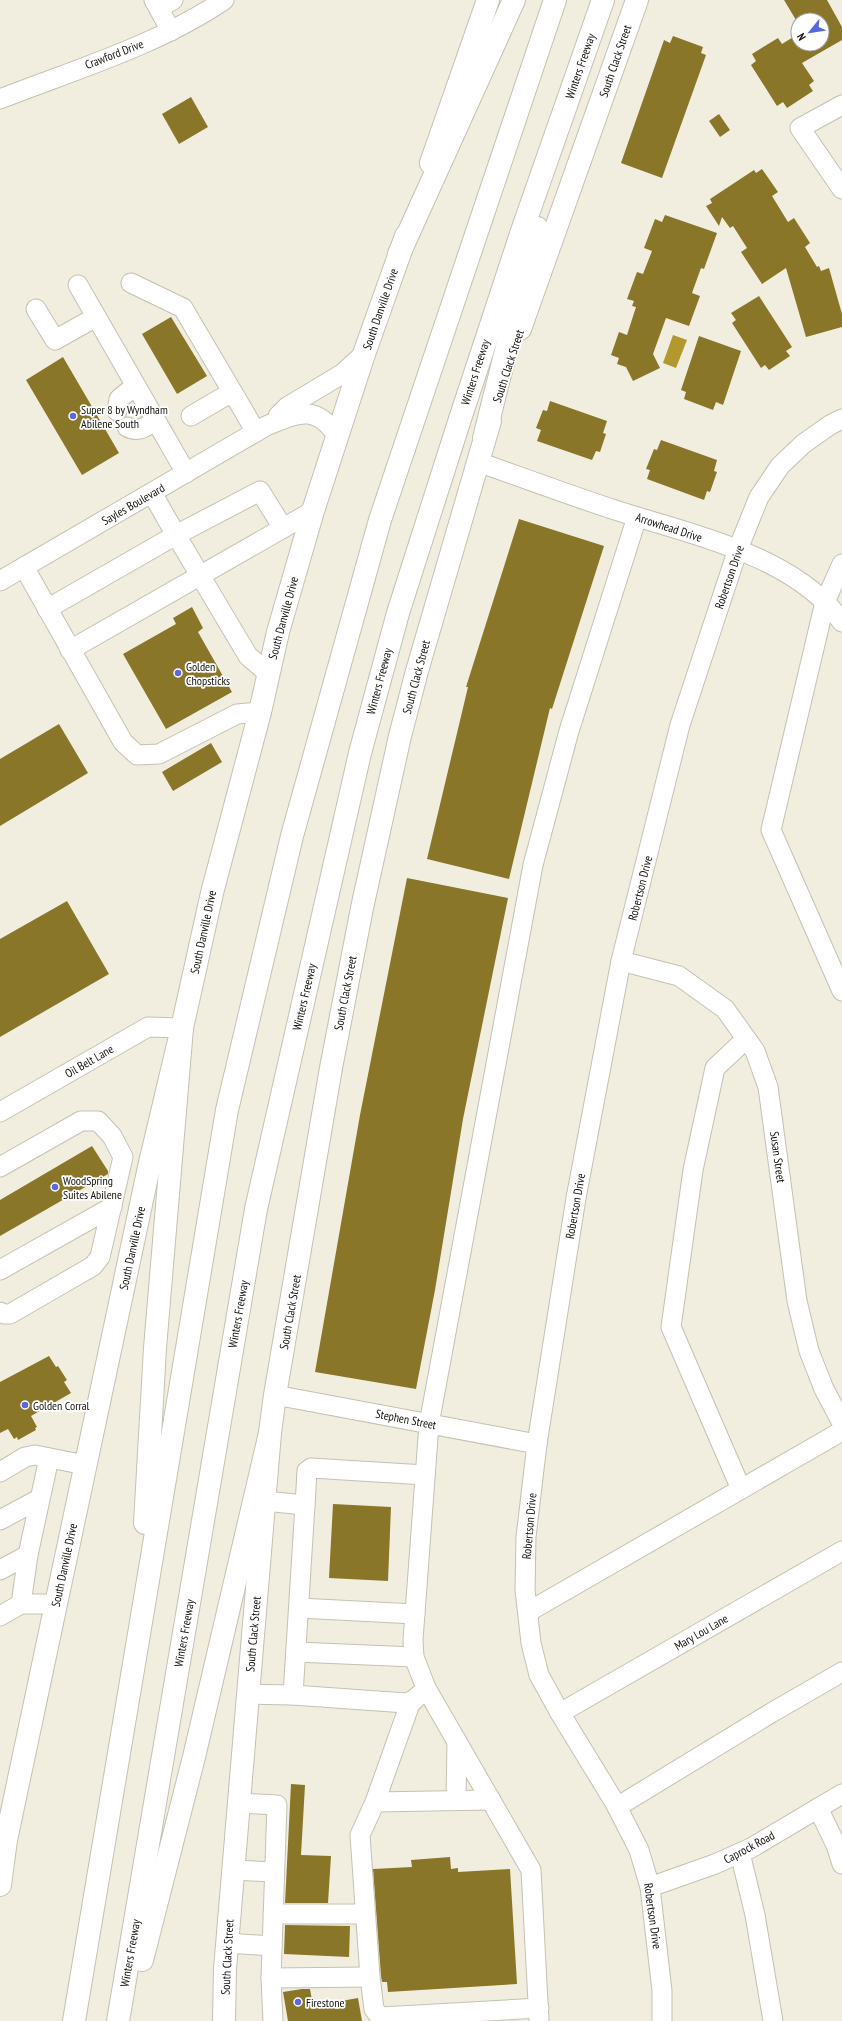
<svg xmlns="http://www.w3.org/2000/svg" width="842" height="2021" viewBox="0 0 842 2021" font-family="'PT Sans Narrow',sans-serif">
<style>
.water{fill:#b1982f}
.building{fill:#897628}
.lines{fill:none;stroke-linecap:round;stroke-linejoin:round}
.minor-casing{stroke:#c4c1b2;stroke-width:21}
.major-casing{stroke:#c4c1b2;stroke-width:24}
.highway-casing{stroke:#c4c1b2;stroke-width:24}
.minor{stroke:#fff;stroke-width:19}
.major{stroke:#fff;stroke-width:22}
.highway{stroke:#fff;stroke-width:22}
.poi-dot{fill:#5c67de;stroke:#fff;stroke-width:1.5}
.labels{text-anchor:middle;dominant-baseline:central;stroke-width:3.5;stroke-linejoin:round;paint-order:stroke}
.street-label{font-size:12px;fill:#12110c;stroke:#fff}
.poi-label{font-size:12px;fill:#12110c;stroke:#fff;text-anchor:start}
</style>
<rect width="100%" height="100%" fill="#f2eedf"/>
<polygon class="water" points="673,335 687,340 676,368 663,363"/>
<g class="building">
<polygon points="784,0 827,0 842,27 842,40 802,63 814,81 809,85 813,91 787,108 783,102 777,106 751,65 756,61 752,54 778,38 782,44 798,34 798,44 822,44 822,20 796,20"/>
<polygon points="673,36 703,47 701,53 706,55 662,178 621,163 664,40 670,43"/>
<polygon points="191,97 208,127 179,144 162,114"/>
<polygon points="719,114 730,130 720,137 709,121"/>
<polygon points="762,169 778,192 772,196 788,222 794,218 810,243 805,247 817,267 819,266 821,271 829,268 842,314 842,327 806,337 786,268 762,284 741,252 747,248 733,226 730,228 722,217 719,226 706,206 712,203 710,199 754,170 756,173"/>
<polygon points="665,215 717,233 704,269 701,268 692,293 700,296 689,326 666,318 653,354 660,368 633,381 626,367 617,364 619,358 611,355 619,332 627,335 636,307 632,306 634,301 627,299 637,272 643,274 652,251 644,248 655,219 662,222"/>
<polygon points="759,296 792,347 786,351 790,356 769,370 765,365 761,368 732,323 736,320 731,313"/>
<polygon points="171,317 207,376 177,394 142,334"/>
<polygon points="699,336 741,351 723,405 716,402 713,410 684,399 686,392 681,390"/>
<polygon points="63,357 119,453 82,475 26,380"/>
<polygon points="550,401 607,421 603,433 606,434 600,452 596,451 592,460 537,441 541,430 536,428 543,410 547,411"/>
<polygon points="661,440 717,460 714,471 717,472 710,492 707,491 704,500 647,479 650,470 646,469 654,449 657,450"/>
<polygon points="519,519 604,546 552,709 550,708 509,879 427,859 468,687 466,687"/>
<polygon points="192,607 203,628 198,632 232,692 166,729 123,654 176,624 173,618"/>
<polygon points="59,724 88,773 0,826 0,759"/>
<polygon points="211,743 222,762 173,791 162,772"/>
<polygon points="407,878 508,898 463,1119 435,1290 416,1389 315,1372 360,1115"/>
<polygon points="67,901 109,974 0,1037 0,939"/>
<polygon points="92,1146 108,1171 108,1174 0,1236 0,1200"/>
<polygon points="49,1356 56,1367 58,1366 67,1380 64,1382 71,1393 31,1416 37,1427 35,1428 36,1430 18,1440 17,1437 14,1439 8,1429 0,1433 0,1382"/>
<polygon points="333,1504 391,1507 388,1581 329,1578"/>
<polygon points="291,1784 305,1785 301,1855 331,1856 328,1903 285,1903"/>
<polygon points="450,1857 451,1869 458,1868 458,1872 510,1869 517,1984 388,1992 387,1982 382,1982 381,1976 373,1869 412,1867 411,1860"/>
<polygon points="285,1925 350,1926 349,1957 284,1954"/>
<polygon points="302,1989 310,1989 313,2006 358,1998 362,2021 288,2021 283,1992"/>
</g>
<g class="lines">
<defs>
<g id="minor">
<polyline points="154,0 171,31"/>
<polyline points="159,8 173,0"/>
<path d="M0,99C74,70 158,45 224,0"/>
<polyline points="842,105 800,128 842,189"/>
<polyline points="131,283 183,308 256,432"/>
<polyline points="78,285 186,473"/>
<polyline points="36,309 55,340 96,317"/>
<polyline points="117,411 119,399 135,386"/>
<polyline points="191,416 232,392"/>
<polyline points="278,416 287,407 342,374 364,354"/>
<path d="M127,427C138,433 145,427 156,421"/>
<path d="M478,462C524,478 569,495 615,510C689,534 795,555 842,622"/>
<polyline points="842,564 825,602 771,830 842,991"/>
<polyline points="24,567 123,742 137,755 159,754 237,714 260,712"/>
<path d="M0,581L266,426C298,413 316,403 338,437"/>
<polyline points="47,609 176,535 152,493"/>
<polyline points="70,650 313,511"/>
<polyline points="269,674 248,656 176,535 260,491 283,528"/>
<polyline points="621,961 679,976 725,1009 755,1051 768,1087 797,1301 809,1351 824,1389 842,1423"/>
<polyline points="0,1112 148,1027 182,1028"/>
<polyline points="0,1167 81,1121 98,1121 112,1136 123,1157 100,1257 93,1266 10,1314 4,1314 0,1312"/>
<polyline points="0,1270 112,1207"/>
<polyline points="275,1395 537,1444"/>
<polyline points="0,1472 25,1457 35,1455 85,1465"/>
<polyline points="741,1489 671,1327 693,1170 715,1068 746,1039"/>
<polyline points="264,1501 305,1505 307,1471 311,1468 425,1475"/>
<polyline points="0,1520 39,1499"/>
<polyline points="0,1570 28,1555"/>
<polyline points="21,1604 28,1555 49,1458"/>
<polyline points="299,1608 415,1614"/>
<polyline points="528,1612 842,1431"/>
<polyline points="0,1616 21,1604 56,1604"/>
<polyline points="296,1652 414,1657"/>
<polyline points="248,1694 293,1695 406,1703 413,1701 419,1695"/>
<polyline points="293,1695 305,1505"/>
<polyline points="560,1713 842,1551"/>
<polyline points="456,1800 457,1742"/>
<polyline points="375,1802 491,1800"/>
<polyline points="239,1803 277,1805 271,1978 273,2021"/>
<polyline points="617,1807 771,1713 842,1672"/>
<polyline points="818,1808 836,1845 842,1864"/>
<polyline points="740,1853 755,1915 773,2021"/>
<polyline points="233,1870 274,1872"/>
<polyline points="650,1887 715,1864 751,1848 842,1794"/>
<polyline points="273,1914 365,1914"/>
<polyline points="227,1943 272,1946"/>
<polyline points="271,1978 370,1977"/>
<polyline points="381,2017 539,2008"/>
<polyline points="383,2021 374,2009 370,1977 360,1835 375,1802 411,1701"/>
<polyline points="539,2021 531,1870 426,1688 414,1657 413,1640 429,1424 533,865 569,731 637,517"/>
<polyline points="662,2021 662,1991 650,1887 639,1850 615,1803 560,1713 539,1675 531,1643 525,1590 526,1537 537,1444 576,1198 621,961 680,725 738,549 759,497 780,466 803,444 830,425 842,419"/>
</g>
<g id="major">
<polyline points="431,163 488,0"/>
<polyline points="520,329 637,0"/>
<polyline points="0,1885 6,1840 56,1604 149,1167 182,1028 212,893 260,712 278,632 313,511 364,354 406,236"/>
<polyline points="224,2021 225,1969 270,1433 275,1395 331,1068 362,908 400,736 417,671 490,421"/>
</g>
<g id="highway">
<polyline points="399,254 514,0"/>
<polyline points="484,438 537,228"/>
<polyline points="145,1523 155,1348 182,1028"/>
<polyline points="142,1960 194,1757 270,1433"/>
<polyline points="74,2021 227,1110 292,836 380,520 555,0"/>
<polyline points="118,2021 256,1209 360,753 398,613 460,419 523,228 603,0"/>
</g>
</defs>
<use href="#minor" class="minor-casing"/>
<use href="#major" class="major-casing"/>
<use href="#highway" class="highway-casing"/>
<use href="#minor" class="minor"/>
<use href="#major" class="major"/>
<use href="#highway" class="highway"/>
</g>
<g class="poi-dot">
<circle cx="73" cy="416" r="4"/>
<circle cx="178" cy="673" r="4"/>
<circle cx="55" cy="1187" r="4"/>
<circle cx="25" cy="1405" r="4"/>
<circle cx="298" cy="2002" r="4"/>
</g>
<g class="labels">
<g class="street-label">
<text transform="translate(114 54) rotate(-21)">Crawford Drive</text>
<text transform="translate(615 61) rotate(-71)">South Clack Street</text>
<text transform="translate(580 66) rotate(-71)">Winters Freeway</text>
<text transform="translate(380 309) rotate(-71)">South Danville Drive</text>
<text transform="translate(508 366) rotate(-72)">South Clack Street</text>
<text transform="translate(475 372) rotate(-72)">Winters Freeway</text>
<text transform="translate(133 504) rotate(-30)">Sayles Boulevard</text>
<text transform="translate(669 527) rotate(18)">Arrowhead Drive</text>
<text transform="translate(729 577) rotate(-71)">Robertson Drive</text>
<text transform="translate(283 618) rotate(-75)">South Danville Drive</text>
<text transform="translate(416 677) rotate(-75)">South Clack Street</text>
<text transform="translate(379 681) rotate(-75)">Winters Freeway</text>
<text transform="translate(640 888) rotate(-76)">Robertson Drive</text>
<text transform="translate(203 932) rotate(-78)">South Danville Drive</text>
<text transform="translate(345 993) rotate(-79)">South Clack Street</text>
<text transform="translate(304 997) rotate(-77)">Winters Freeway</text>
<text transform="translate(89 1061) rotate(-30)">Oil Belt Lane</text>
<text transform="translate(778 1157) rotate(82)">Susan Street</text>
<text transform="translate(575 1206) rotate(-80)">Robertson Drive</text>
<text transform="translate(132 1248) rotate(-78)">South Danville Drive</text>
<text transform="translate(290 1312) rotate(-80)">South Clack Street</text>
<text transform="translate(238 1314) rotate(-80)">Winters Freeway</text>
<text transform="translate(406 1419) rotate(11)">Stephen Street</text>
<text transform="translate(529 1526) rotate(-85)">Robertson Drive</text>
<text transform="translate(64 1565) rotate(-78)">South Danville Drive</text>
<text transform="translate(701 1632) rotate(-30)">Mary Lou Lane</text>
<text transform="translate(184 1633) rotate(-80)">Winters Freeway</text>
<text transform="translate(253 1634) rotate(-85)">South Clack Street</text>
<text transform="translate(749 1847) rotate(-28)">Caprock Road</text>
<text transform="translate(653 1916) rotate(82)">Robertson Drive</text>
<text transform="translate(130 1953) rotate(-80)">Winters Freeway</text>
<text transform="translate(227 1957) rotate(-87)">South Clack Street</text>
</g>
<g class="poi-label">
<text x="81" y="409">Super 8 by Wyndham<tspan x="81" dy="14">Abilene South</tspan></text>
<text x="186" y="666">Golden<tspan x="186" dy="14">Chopsticks</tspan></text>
<text x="63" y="1180">WoodSpring<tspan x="63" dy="14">Suites Abilene</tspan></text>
<text x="33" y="1405">Golden Corral</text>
<text x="306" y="2002">Firestone</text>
</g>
</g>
<g transform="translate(810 32) rotate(240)"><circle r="19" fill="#ffffff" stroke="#a0a09e"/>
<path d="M0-3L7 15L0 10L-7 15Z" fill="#5c67de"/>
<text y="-6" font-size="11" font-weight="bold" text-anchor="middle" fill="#12110c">N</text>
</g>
</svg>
